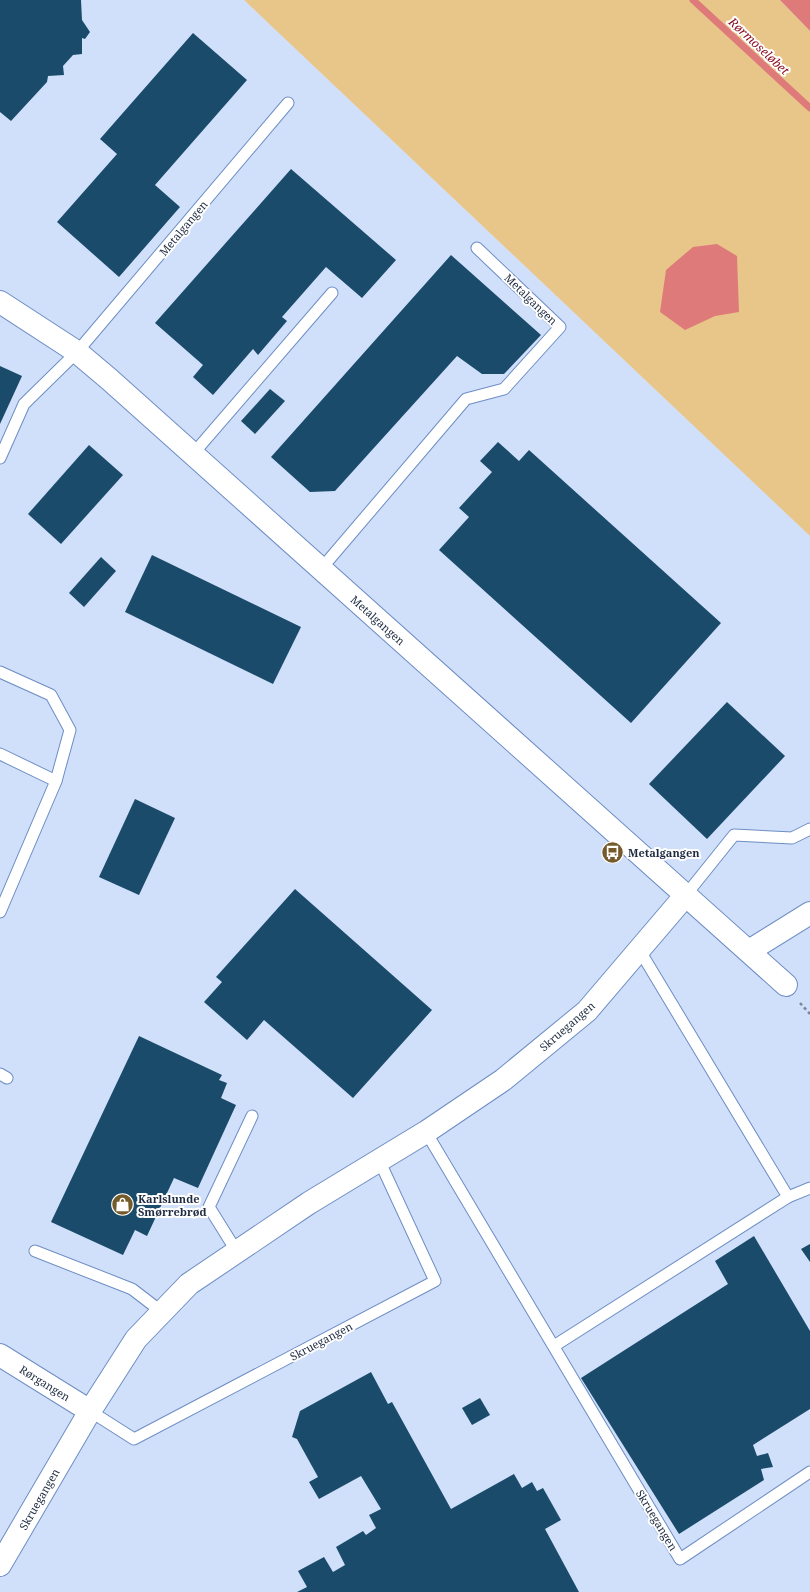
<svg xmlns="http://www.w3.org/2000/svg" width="810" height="1592" viewBox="0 0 810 1592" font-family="'Noto Serif',serif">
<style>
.built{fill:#d0e0fa}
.green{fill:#e8c588}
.water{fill:#de7b7a}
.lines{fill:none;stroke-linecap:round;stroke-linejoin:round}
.stream{stroke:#de7b7a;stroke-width:7}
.building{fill:#1b4b6b}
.lane-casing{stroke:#6d8dc4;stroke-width:13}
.street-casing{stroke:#6d8dc4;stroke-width:24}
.path{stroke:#7b8596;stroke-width:2.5;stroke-dasharray:3 3;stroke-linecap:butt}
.lane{stroke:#fff;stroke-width:11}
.street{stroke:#fff;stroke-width:22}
.labels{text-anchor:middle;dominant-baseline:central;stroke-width:4;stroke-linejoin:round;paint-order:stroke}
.street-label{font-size:11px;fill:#1e2b41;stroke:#fff}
.poi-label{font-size:11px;font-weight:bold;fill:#1e2b41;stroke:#fff;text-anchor:start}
.water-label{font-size:12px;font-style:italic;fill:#8a1022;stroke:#fff}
</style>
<rect width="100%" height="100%" fill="#e3eaf6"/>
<polygon class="built" points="0,0 244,0 810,536 810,1592 0,1592"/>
<polygon class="green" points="244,0 780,0 810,31 810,536"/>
<g class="water">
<polygon points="780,0 810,0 810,31"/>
<polygon points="717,244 737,256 739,312 715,316 685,330 660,312 666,270 693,247"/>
</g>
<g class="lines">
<polyline class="stream" points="693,0 810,108"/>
</g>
<g class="building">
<polygon points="0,0 81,0 82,20 90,32 85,39 82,38 82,54 73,55 63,66 64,75 48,76 47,82 11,121 0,112"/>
<polygon points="193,33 247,80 155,185 180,207 119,277 57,222 117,154 100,139"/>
<polygon points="291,169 396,260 362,298 326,267 282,317 287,321 258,355 253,349 213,395 193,377 203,365 155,323"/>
<polygon points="451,255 541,335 504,374 482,374 457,356 335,491 310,492 271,457"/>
<polygon points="0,366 22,376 0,424"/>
<polygon points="270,389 285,401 255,434 241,421"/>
<polygon points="498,442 519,461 529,450 721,623 631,723 439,550 469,517 459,508 492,472 480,461"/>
<polygon points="89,445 123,475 61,544 28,514"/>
<polygon points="152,555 301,627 273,684 125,612"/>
<polygon points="101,557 116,571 84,607 69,593"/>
<polygon points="727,702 785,756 707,839 649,784"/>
<polygon points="135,799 175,818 139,895 99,877"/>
<polygon points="295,889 432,1010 353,1098 264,1020 247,1040 204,1002 222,982 216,977"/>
<polygon points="139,1036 222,1075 219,1080 227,1083 221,1098 236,1105 198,1188 174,1178 147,1236 135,1230 123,1255 51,1222"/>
<polygon points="754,1236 810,1331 810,1409 753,1445 757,1456 768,1453 773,1467 761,1469 764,1480 679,1534 581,1378 728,1284 715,1261"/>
<polygon points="810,1244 810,1262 801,1249"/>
<polygon points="371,1372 388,1404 392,1402 451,1509 514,1474 522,1488 532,1482 537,1491 543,1488 561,1520 545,1529 579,1592 297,1592 307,1587 298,1571 324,1557 333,1572 345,1565 336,1547 363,1531 366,1535 376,1528 369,1515 381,1509 361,1476 319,1499 309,1482 318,1477 297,1439 292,1437 300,1411"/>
<polygon points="480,1398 490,1415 472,1425 462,1408"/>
</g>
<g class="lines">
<defs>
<g id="lane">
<polyline points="193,454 332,293"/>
<polyline points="0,458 24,404 77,352 288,103"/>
<polyline points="321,569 466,399 504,389 560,327 477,248"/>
<polyline points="0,672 51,695 70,730 56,781"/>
<polyline points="0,754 56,781 0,912"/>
<polyline points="685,896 734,835 792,838 810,829"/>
<polyline points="640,951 788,1197"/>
<polyline points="0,1074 7,1078"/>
<polyline points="426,1132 680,1559 810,1472"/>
<polyline points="35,1251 132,1289 162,1312"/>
<polyline points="237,1252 209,1207 252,1116"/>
<polyline points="554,1346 788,1197 810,1188"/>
<polyline points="90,1411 134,1439 435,1281 379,1160"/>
</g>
<g id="street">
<polyline points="0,302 77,352 109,379 786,985"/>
<polyline points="749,951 810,913"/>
<polyline points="0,1355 90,1411"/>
<polyline points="0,1565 90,1411 136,1339 189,1284 309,1203 426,1132 503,1080 587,1011 685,896"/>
</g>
</defs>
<use href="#lane" class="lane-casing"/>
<use href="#street" class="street-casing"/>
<polyline class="path" points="800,1003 810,1014"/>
<use href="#lane" class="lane"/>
<use href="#street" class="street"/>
</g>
<defs>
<symbol id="bus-disc" viewBox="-11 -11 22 22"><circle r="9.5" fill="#745b2c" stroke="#fff"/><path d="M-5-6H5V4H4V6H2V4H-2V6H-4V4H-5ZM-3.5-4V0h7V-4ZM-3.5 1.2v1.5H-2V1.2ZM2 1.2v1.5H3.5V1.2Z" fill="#fff"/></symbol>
<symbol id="shop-disc" viewBox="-11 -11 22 22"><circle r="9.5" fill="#745b2c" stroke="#fff"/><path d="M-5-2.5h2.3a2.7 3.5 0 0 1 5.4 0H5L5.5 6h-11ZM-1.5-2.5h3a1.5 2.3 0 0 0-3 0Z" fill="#fff"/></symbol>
</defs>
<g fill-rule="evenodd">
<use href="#bus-disc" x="600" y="840" width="25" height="25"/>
<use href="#shop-disc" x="110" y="1192" width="25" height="25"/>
</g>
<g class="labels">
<g class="street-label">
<text transform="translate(183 228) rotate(-50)">Metalgangen</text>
<text transform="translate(531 299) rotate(44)">Metalgangen</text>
<text transform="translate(378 620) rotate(42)">Metalgangen</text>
<text transform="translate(567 1026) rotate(-41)">Skruegangen</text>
<text transform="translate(321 1341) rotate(-28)">Skruegangen</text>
<text transform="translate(45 1383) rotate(32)">Rørgangen</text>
<text transform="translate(39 1499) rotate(-60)">Skruegangen</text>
<text transform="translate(657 1520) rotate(59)">Skruegangen</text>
</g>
<g class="poi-label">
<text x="628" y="852">Metalgangen</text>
<text x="138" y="1198">Karlslunde<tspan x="138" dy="13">Smørrebrød</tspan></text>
</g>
<g class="water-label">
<text transform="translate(759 46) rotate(43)">Rørmoseløbet</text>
</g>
</g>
</svg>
